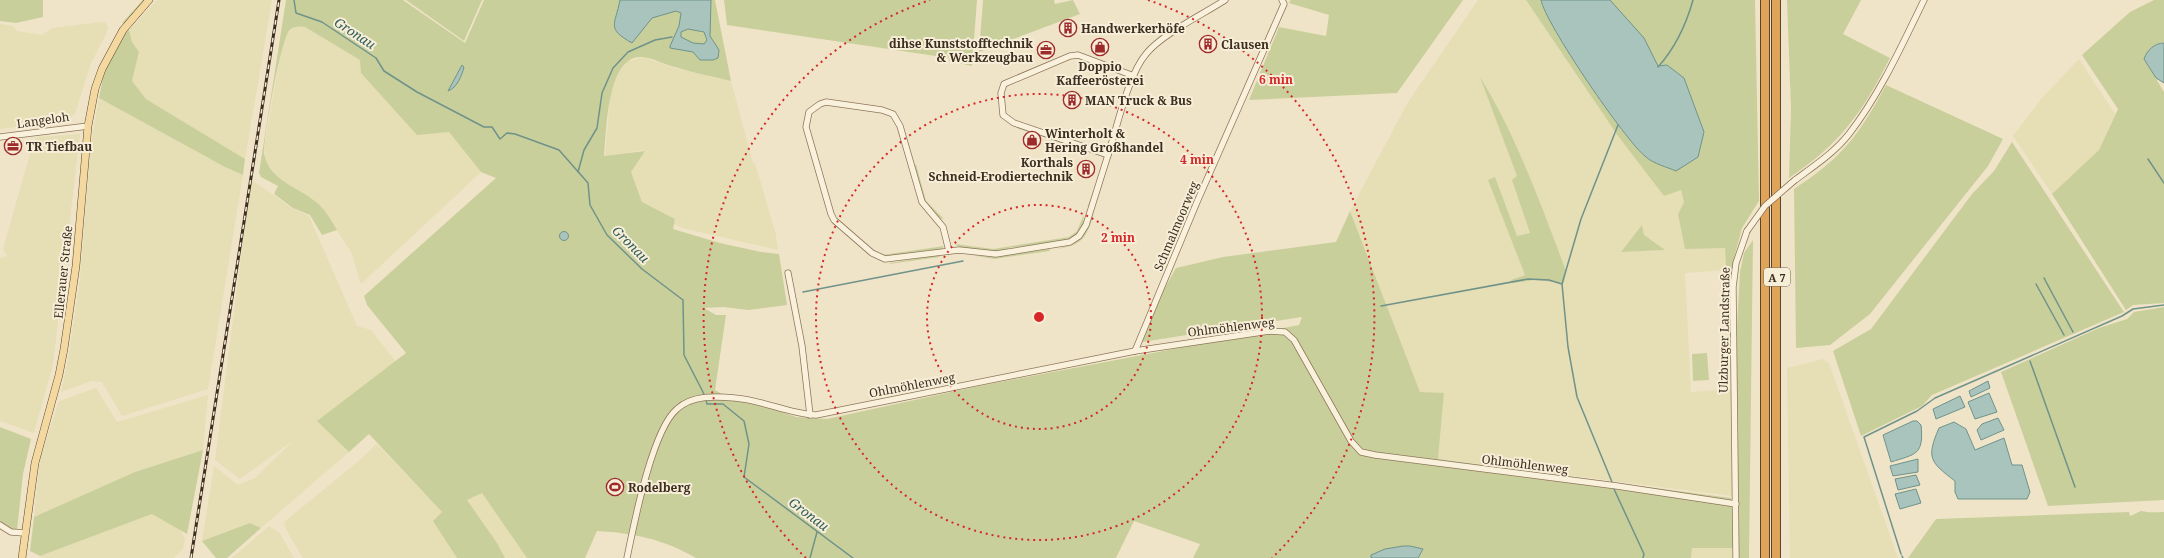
<svg xmlns="http://www.w3.org/2000/svg" width="2164" height="558" viewBox="0 0 2164 558" font-family="'Noto Serif',serif">
<style>
.farmland{fill:#e6deb5;fill-rule:evenodd}
.green{fill:#c9cf9b}
.water{fill:#a9c4bc;stroke:#6f938a;fill-rule:evenodd}
.lines{fill:none;stroke-linecap:round;stroke-linejoin:round}
.stream{stroke:#6f938a;stroke-width:1.5}
.minor-casing{stroke:#8d765c;stroke-width:7}
.major-casing{stroke:#5b4430;stroke-width:8}
.highway-casing{stroke:#5b4430;stroke-width:10}
.minor{stroke:#faf1dc;stroke-width:5.5}
.major{stroke:#f3d9a0;stroke-width:7}
.highway{stroke:#e0a458;stroke-width:8}
.rail-casing{stroke:#3d2e20;stroke-width:3}
.rail{stroke:#f7eed8;stroke-width:1.5;stroke-dasharray:4.5;stroke-linecap:butt}
.minor-bridge-casing{stroke:#8d765c;stroke-width:7;stroke-linecap:butt}
.minor-bridge{stroke:#faf1dc;stroke-width:5.5}
.ring{fill:none;stroke:#d62828;stroke-width:2;stroke-dasharray:2 4}
.labels{text-anchor:middle;dominant-baseline:central;stroke-width:4;stroke-linejoin:round;paint-order:stroke}
.shield{fill:#f7eed8;stroke:#756857;stroke-width:1}
.shield-label{font-size:11px;font-weight:bold;fill:#3d2e20}
.poi-label{font-size:12px;font-weight:bold;fill:#3d2e20;stroke:#f7eed8;text-anchor:start}
.street-label{font-size:12px;fill:#3d2e20;stroke:#f7eed8}
.water-label{font-size:13px;font-style:italic;fill:#2f5d5a;stroke:#f7eed8}
.centre{fill:#d62828;stroke:#f7eed8;stroke-width:2}
.ring-label{font-size:12px;text-anchor:middle;font-weight:bold;fill:#d62828;stroke:#f7eed8;stroke-width:4;stroke-linejoin:round;paint-order:stroke}
</style>
<rect width="100%" height="100%" fill="#f0e4c8"/>
<g class="farmland">
<polygon points="157,0 272,0 245,159 146,99 132,81 139,52 132,42 129,30"/>
<path d="M1478,0H1526L1618,136L1664,196L1681,189L1684,202L1678,214L1725,248L1727,270L1685,273L1691,392L1732,389V496L1438,459L1444,394L1420,392L1350,211L1408,102ZM1642,225L1644,235L1664,250L1621,252Z"/>
<polygon points="102,22 106,23 108,28 107,32 91,63 75,114 67,120 0,129 0,24 13,26 17,31 42,35 52,28"/>
<polygon points="296,26 305,27 360,60 449,132 481,172 361,284 351,252 323,209 308,197 279,179 265,160 264,149 280,56 284,40 289,32"/>
<polygon points="643,57 675,68 731,81 753,163 755,163 776,235 778,250 682,228 674,224 675,219 642,202 631,172 645,150 605,156 610,96 615,79 626,62"/>
<polygon points="2079,59 2115,114 2099,150 2052,194 2013,136 2041,99"/>
<polygon points="99,98 225,167 243,175 208,389 122,416 102,382 92,381 61,392 68,360 80,278 91,143"/>
<polygon points="80,134 53,365 34,433 0,421 0,258 7,256 3,249 34,140 38,137"/>
<polygon points="253,181 292,208 309,216 357,326 371,330 396,362 318,421 349,452 261,528 250,523 202,541 214,466 238,485 255,478 294,440 240,479 215,460 250,186"/>
<polygon points="1823,359 1829,363 1898,558 1790,558 1787,368"/>
<polygon points="96,388 117,422 208,395 203,450 135,472 34,517 40,458 59,401"/>
<polygon points="377,444 442,512 452,548 457,558 303,558 287,531 284,522 354,465"/>
<polygon points="482,493 523,550 527,558 505,558 497,543 467,500"/>
<polygon points="152,514 180,529 185,539 183,549 174,558 41,558 40,556"/>
<polygon points="269,526 279,532 294,558 232,558"/>
<polygon points="1692,548 1733,548 1733,558 1691,558"/>
</g>
<g class="green">
<polygon points="0,0 43,0 43,17 16,23 0,21"/>
<polygon points="143,0 146,0 125,23 122,23"/>
<path d="M286,0H403L465,43L484,0H715L731,81C712,76 693,73 675,67C665,65 653,58 643,57C606,54 607,131 604,156L645,151L631,172L642,202L675,219L673,229L720,243L761,252L779,254L787,305L749,310L723,307L704,308L716,315H726L715,390L726,396L761,405L796,417L827,419L974,387L1299,325L1302,317L1142,342L1163,291L1176,268L1223,257L1336,242L1350,211L1420,392L1444,393L1438,459L1731,498L1734,535L1733,548H1692L1691,558H1418L1423,549L1371,555V558H1193L1200,544L1134,521L1116,558H696C663,539 634,533 597,531L585,558H527L482,493L467,500L497,543L505,558H457L433,521L442,512L369,434L349,452L317,421L406,353L367,305L364,296L496,178L481,172L449,132L417,135L361,73L360,60L305,27C299,26 293,26 289,31C280,43 264,136 264,154C271,182 297,186 316,202C325,209 331,220 337,230L322,235L310,215L293,208L274,194L278,186L261,177L259,173Z"/>
<polygon points="406,0 482,0 464,41"/>
<polygon points="724,0 977,0 972,66 949,61 949,58 727,25"/>
<polygon points="983,0 1054,0 1055,4 1073,0 1080,14 979,52"/>
<polygon points="1291,0 1463,0 1397,93 1249,100 1279,27 1326,36 1329,15 1289,3"/>
<path d="M1526,0H1541C1545,23 1626,142 1646,157C1654,163 1667,167 1676,171L1704,132L1684,78L1667,65L1658,67L1610,0H1755L1759,201L1742,228L1733,262L1729,316L1725,248L1685,249L1678,214L1684,202L1681,190L1664,196L1618,136Z"/>
<path d="M1787,0H1861L1843,34L1890,58C1862,113 1841,143 1789,178L1791,109Z"/>
<polygon points="2154,0 2164,0 2164,42 2157,44 2144,59 2164,92 2164,303 2133,305 2126,310 2052,194 2099,150 2118,109 2082,55 2130,12"/>
<polygon points="129,30 132,42 139,52 132,81 146,99 245,159 243,175 225,167 99,98 104,72 124,34"/>
<path d="M1480,77C1517,137 1541,205 1566,271L1564,283L1535,280L1512,283L1511,280L1525,275L1488,180L1495,177L1517,236L1530,233L1512,180L1517,176Z"/>
<path d="M1886,85L2003,139L1988,166L1870,314L1830,345L1796,348L1794,189C1843,157 1859,135 1886,85Z"/>
<polygon points="2012,142 2124,312 1932,395 1922,406 1861,436 1833,351 1871,329 1972,194 1994,171"/>
<path d="M916,164L926,201L944,219C925,217 919,183 914,168Z"/>
<path d="M1091,198V203C1086,206 1082,218 1084,223L1076,235L1066,241L1008,248L1006,251H984L959,247L955,244L993,249L1069,237L1077,231Z"/>
<path d="M1094,214C1086,238 1083,245 1057,249L1074,244L1082,238Z"/>
<polygon points="1642,225 1644,235 1665,250 1621,252"/>
<polygon points="1753,240 1749,558 1737,558 1737,326 1740,272 1744,253"/>
<path d="M944,246C941,251 934,252 929,250L900,254L898,257L882,255Z"/>
<polygon points="1049,249 1050,251 994,259 971,255 992,257"/>
<polygon points="939,255 940,257 889,264 890,263"/>
<polygon points="2164,307 2164,500 2048,506 2001,372 2099,328 2127,319 2134,312"/>
<polygon points="1707,353 1709,380 1693,381 1692,354"/>
<polygon points="0,427 31,439 23,474 17,530 11,529 0,522"/>
<polygon points="203,450 187,534 152,514 40,556 30,551 34,517 135,472"/>
<path d="M2141,511C2149,513 2156,512 2164,512V558H1908L1936,519L2129,512L2130,516Z"/>
<polygon points="250,523 261,528 227,558 216,558 202,541"/>
</g>
<g class="water">
<path d="M620,0H711L710,36L719,50L718,58L713,60H700L693,52L670,48V46L679,26L681,13L676,11L652,18L632,43C606,28 615,26 620,0ZM688,29L704,32L707,40L704,44L693,43L681,37V32Z"/>
<path d="M1541,0H1610L1644,38L1658,66L1667,65L1684,78L1704,132L1698,157L1676,171C1667,167 1654,164 1646,157C1626,142 1545,23 1541,0Z"/>
<path d="M2164,43V83L2156,78L2144,59C2147,50 2155,43 2164,43Z"/>
<path d="M462,65L464,67C462,75 457,88 448,91Z"/>
<circle cx="564" cy="236" r="4.5"/>
<polygon points="1988,381 1990,388 1971,397 1969,391"/>
<polygon points="1989,393 1997,412 1975,419 1968,402"/>
<polygon points="1960,396 1965,407 1936,419 1933,409"/>
<polygon points="1998,418 2004,430 1981,440 1977,430 1982,424"/>
<path d="M1913,421H1917L1921,425C1924,455 1916,454 1891,462L1883,435Z"/>
<path d="M1954,422L1966,429L1975,450L2004,438L2012,465H2022L2030,492L2027,499H1958L1955,492V481C1930,462 1926,458 1939,428Z"/>
<polygon points="1918,459 1918,472 1893,476 1890,466"/>
<polygon points="1916,475 1920,485 1898,490 1895,479"/>
<polygon points="1916,489 1921,503 1900,509 1895,494"/>
<polygon points="1403,546 1410,546 1423,549 1418,558 1371,558 1371,555 1385,549"/>
</g>
<g class="lines">
<g class="stream">
<polyline points="294,0 296,13 322,22 376,58 384,71 417,92 484,127 492,127 500,139 507,133 515,134 559,150 588,183 590,205 607,235 642,269 683,300 684,355 705,396"/>
<path d="M1658,67C1676,47 1686,25 1693,0"/>
<polyline points="2148,159 2164,183"/>
<polyline points="578,172 584,150 597,128 602,93 613,68 628,52 655,40 672,37"/>
<polyline points="2044,278 2073,332"/>
<polyline points="2036,284 2064,335"/>
<polyline points="803,292 963,261"/>
<polyline points="1381,306 1528,279 1549,280 1562,284"/>
<polyline points="2030,361 2075,487"/>
<polyline points="706,400 707,404 723,404 744,421 749,444 744,477 853,558"/>
<polyline points="1612,482 1577,397 1568,347 1562,284 1581,219 1618,125"/>
<polyline points="1614,489 1644,554 1643,558"/>
<polyline points="1901,554 1864,437 1917,411 1935,398 2122,316 2133,309 2164,305"/>
<polyline points="1902,556 1903,558"/>
<polyline points="810,558 817,532"/>
</g>
<defs>
<g id="minor">
<path d="M1134,76L1078,55L1070,56L1004,84L1001,93L1003,115L1014,123L1108,155C1117,128 1128,75 1146,54C1162,34 1202,15 1225,0"/>
<polyline points="0,137 88,126"/>
<path d="M1795,180C1814,166 1834,153 1849,134C1880,94 1902,45 1924,0"/>
<polyline points="949,251 943,227 922,202 900,126 893,114 882,110 826,102 820,104 809,112 806,127 831,214 834,220 872,253 885,259 959,250 996,254 1070,242 1079,236 1086,225 1108,155"/>
<polyline points="788,273 802,346 810,415"/>
<polyline points="1135,351 1197,202 1284,4 1282,0"/>
<polyline points="0,525 11,532 25,533"/>
<path d="M627,558C634,524 652,430 677,409C692,395 716,396 735,398C763,400 788,414 816,415L1135,351L1269,331L1285,332L1294,340L1351,441L1361,452L1375,455L1617,486L1736,504"/>
<polyline points="1736,558 1733,287 1736,263 1747,231"/>
</g>
<polyline id="major" points="22,558 35,463 59,375 64,349 76,266 88,126 95,89 102,69 123,30 149,0"/>
<g id="highway">
<polyline points="1765,558 1765,0"/>
<polyline points="1776,558 1776,0"/>
</g>
</defs>
<use href="#minor" class="minor-casing"/>
<use href="#major" class="major-casing"/>
<use href="#highway" class="highway-casing"/>
<use href="#minor" class="minor"/>
<use href="#major" class="major"/>
<use href="#highway" class="highway"/>
<defs>
<polyline id="rail" points="191,558 279,0"/>
</defs>
<use href="#rail" class="rail-casing"/>
<use href="#rail" class="rail"/>
<defs>
<polyline id="minor-bridge" points="1747,231 1765,206 1795,180"/>
</defs>
<use href="#minor-bridge" class="minor-bridge-casing"/>
<use href="#minor-bridge" class="minor-bridge"/>
</g>
<g class="ring">
<circle cx="1039" cy="317" r="112"/>
<circle cx="1039" cy="317" r="223"/>
<path d="M806 558A335 335 0 0 1 930 0M1148 0A335 335 0 0 1 1272 558"/>
</g>
<defs>
<symbol id="building-ring" viewBox="-11 -11 22 22"><circle r="9.5" fill="#f7eed8" stroke="#9e2a2b" stroke-width="1.5"/><path d="M-4-6H4V6H1V3H-1V6H-4ZM-2.5-4.3h1.7v1.8h-1.7ZM.8-4.3h1.7v1.8H.8ZM-2.5-1h1.7V.8h-1.7ZM.8-1h1.7V.8H.8Z" fill="#9e2a2b"/></symbol>
<symbol id="shop-ring" viewBox="-11 -11 22 22"><circle r="9.5" fill="#f7eed8" stroke="#9e2a2b" stroke-width="1.5"/><path d="M-5-2.5h2.3a2.7 3.5 0 0 1 5.4 0H5L5.5 6h-11ZM-1.5-2.5h3a1.5 2.3 0 0 0-3 0Z" fill="#9e2a2b"/></symbol>
<symbol id="office-ring" viewBox="-11 -11 22 22"><circle r="9.5" fill="#f7eed8" stroke="#9e2a2b" stroke-width="1.5"/><path d="M-6-3h4V-5.5h4V-3h4V5H-6ZM-1-4.5V-3h2v-1.5ZM-6 0V1H6V0Z" fill="#9e2a2b"/></symbol>
<symbol id="stadium-ring" viewBox="-11 -11 22 22"><circle r="9.5" fill="#f7eed8" stroke="#9e2a2b" stroke-width="1.5"/><path d="M0-5a6.5 5 0 1 0 0 10a6.5 5 0 1 0 0-10ZM-3.5-1.8h7v3.6h-7Z" fill="#9e2a2b"/></symbol>
</defs>
<g fill-rule="evenodd">
<use href="#building-ring" x="1058" y="18" width="20" height="20"/>
<use href="#building-ring" x="1198" y="34" width="20" height="20"/>
<use href="#shop-ring" x="1090" y="37" width="20" height="20"/>
<use href="#office-ring" x="1036" y="40" width="20" height="20"/>
<use href="#building-ring" x="1062" y="90" width="20" height="20"/>
<use href="#shop-ring" x="1022" y="130" width="20" height="20"/>
<use href="#office-ring" x="3" y="136" width="20" height="20"/>
<use href="#building-ring" x="1076" y="159" width="20" height="20"/>
<use href="#stadium-ring" x="605" y="477" width="20" height="20"/>
</g>
<g class="labels">
<rect class="shield" x="1764" y="268" width="26" height="18" rx="3"/>
<g class="shield-label">
<text x="1777" y="277">A 7</text>
</g>
<g class="poi-label">
<text x="1081" y="28">Handwerkerhöfe</text>
<text x="1033" y="43" text-anchor="end">dihse Kunststofftechnik<tspan x="1033" dy="14">&amp; Werkzeugbau</tspan></text>
<text x="1221" y="44">Clausen</text>
<text x="1100" y="66" text-anchor="middle">Doppio<tspan x="1100" dy="14">Kaffeerösterei</tspan></text>
<text x="1085" y="100">MAN Truck &amp; Bus</text>
<text x="1045" y="133">Winterholt &amp;<tspan x="1045" dy="14">Hering Großhandel</tspan></text>
<text x="26" y="146">TR Tiefbau</text>
<text x="1073" y="162" text-anchor="end">Korthals<tspan x="1073" dy="14">Schneid-Erodiertechnik</tspan></text>
<text x="628" y="487">Rodelberg</text>
</g>
<g class="street-label">
<text transform="translate(43 120) rotate(-8)">Langeloh</text>
<text transform="translate(1176 226) rotate(-67)">Schmalmoorweg</text>
<text transform="translate(63 272) rotate(-84)">Ellerauer Straße</text>
<text transform="translate(1231 327) rotate(-7)">Ohlmöhlenweg</text>
<text transform="translate(1724 330) rotate(-89)">Ulzburger Landstraße</text>
<text transform="translate(912 385) rotate(-11)">Ohlmöhlenweg</text>
<text transform="translate(1525 464) rotate(7)">Ohlmöhlenweg</text>
</g>
<g class="water-label">
<text transform="translate(355 33) rotate(33)">Gronau</text>
<text transform="translate(631 244) rotate(45)">Gronau</text>
<text transform="translate(809 514) rotate(37)">Gronau</text>
</g>
</g>
<circle cx="1039" cy="317" r="6" class="centre"/>
<g class="ring-label">
<text x="1276" y="84">6 min</text>
<text x="1197" y="164">4 min</text>
<text x="1118" y="242">2 min</text>
</g>
</svg>
